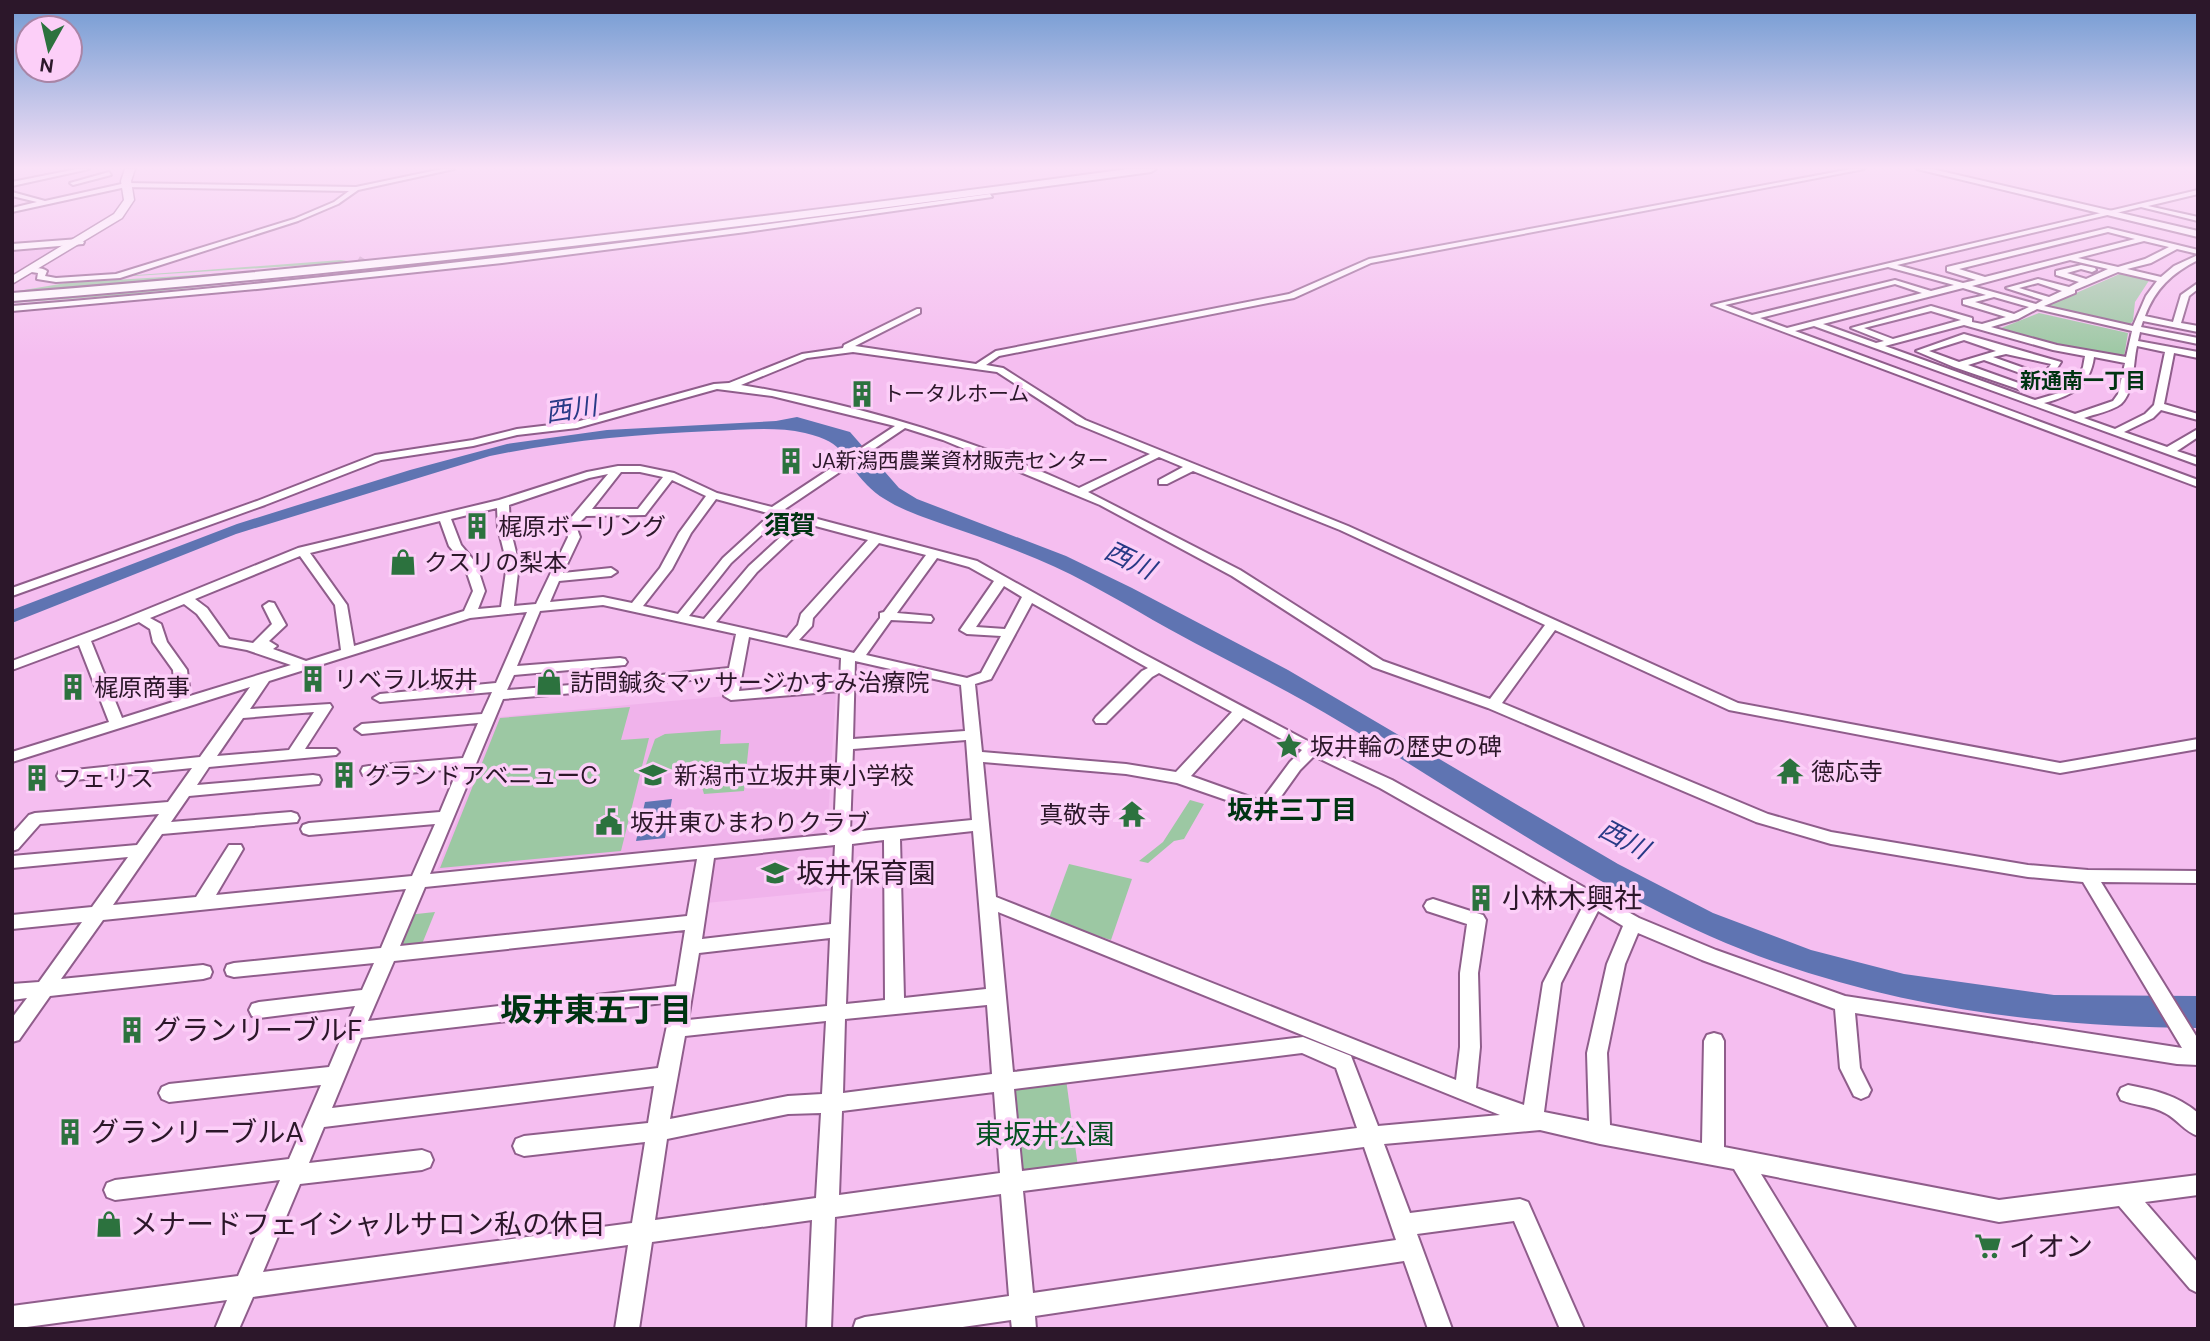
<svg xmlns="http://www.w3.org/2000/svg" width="2210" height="1341" viewBox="0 0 2210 1341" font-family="'DM Sans','Noto Sans JP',sans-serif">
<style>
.built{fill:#f0b3eb}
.green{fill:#9cc8a3}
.water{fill:#5f74b2}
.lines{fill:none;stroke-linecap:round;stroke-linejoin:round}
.street-tunnel-far1{stroke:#cd9dc8;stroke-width:7;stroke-dasharray:7 3.5;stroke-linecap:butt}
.street-tunnel{stroke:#cd9dc8;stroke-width:9;stroke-dasharray:9 4.5;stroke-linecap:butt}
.street-casing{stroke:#8f5d8b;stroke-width:4}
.secondary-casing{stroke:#8f5d8b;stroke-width:4}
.primary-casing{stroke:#8f5d8b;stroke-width:3}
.highway-casing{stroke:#8f5d8b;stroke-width:4}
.street{fill:#fff;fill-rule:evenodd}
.secondary{fill:#fff;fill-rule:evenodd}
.primary{fill:#fff;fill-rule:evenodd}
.highway{fill:#fff;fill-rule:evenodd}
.labels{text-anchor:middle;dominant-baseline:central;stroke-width:7;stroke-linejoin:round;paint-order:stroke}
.far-neighbourhood-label{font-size:21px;font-weight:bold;fill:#003412;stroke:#fccff8}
.far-poi-label{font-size:21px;fill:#2c172a;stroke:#fccff8;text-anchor:start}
.poi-label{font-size:24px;fill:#2c172a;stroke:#fccff8;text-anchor:start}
.water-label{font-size:26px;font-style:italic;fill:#283a86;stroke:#fccff8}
.neighbourhood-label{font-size:26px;font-weight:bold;fill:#003412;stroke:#fccff8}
.near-poi-label{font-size:28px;fill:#2c172a;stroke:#fccff8;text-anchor:start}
.near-park-label{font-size:28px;fill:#065122;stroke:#fccff8}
.near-neighbourhood-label{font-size:32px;font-weight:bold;fill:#003412;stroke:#fccff8}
</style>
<rect width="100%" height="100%" fill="#f5bef0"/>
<g class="built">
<polygon points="51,246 61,251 12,278 12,247"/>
<polygon points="836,692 827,834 437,870 498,717 726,696 726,700"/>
<polygon points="839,845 837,890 706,903 714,856"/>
</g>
<g class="green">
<polygon points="341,260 354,262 56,281"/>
<polygon points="294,269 12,292 66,283"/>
<polygon points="2122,273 2150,279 2135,302 2133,321 2128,326 2044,307"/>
<polygon points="321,274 123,295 12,303 12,299"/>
<polygon points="2039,313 2128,333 2124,357 2036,342 1996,330"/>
<polygon points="630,707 621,740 649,738 621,851 440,868 500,718"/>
<polygon points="721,730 720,744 749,743 744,791 704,794 698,774 685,769 644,770 655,739 665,734"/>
<polygon points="1190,800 1204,804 1184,839 1174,841 1148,863 1139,861 1163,842"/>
<polygon points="1069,864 1132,879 1111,940 1048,921"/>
<polygon points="435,912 422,944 402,947 396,941 407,915"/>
<polygon points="1066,1079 1078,1167 1028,1173 1019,1166 1014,1092 1020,1083"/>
</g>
<g class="water">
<path d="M797,417L850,432L899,488L917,499L1066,556L1132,588L1288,670L1618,864L1713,913L1811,950L1904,974L2054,995L2198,996V1028C2053,1027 1913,1010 1775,962C1619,907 1483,806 1342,723C1286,689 1227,661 1169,629C1126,605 1083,578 1037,559C1000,543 961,531 923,517C904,510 881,500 867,485C841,458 848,443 805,433C775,426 743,430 712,431C637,434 563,441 490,456L236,534L12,623V610L237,524L410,470L507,444L607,430L776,421Z"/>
<polygon points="672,799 665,838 636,841 645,802"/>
</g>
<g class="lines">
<polyline class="street-tunnel-far1" points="356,271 363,258"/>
<polyline class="street-tunnel" points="354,274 357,269"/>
<defs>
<g id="street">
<polygon points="77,169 89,169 12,186 12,182"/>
<path d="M442,169H454L358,190L338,204L298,221L120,278L56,282L37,279L38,273L25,271C30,267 42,267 47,271L45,276L56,278L116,274L294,219L334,202L349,191L126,187L12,212V208L37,202L12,196V192L45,201L126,183L356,187Z"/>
<path d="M1851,169H1864L1371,263L1294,298L999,356L986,365L1003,368L1085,420L1348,526L1738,703L2060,763L2198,739V749L2060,773L1729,710L1555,630L1502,703L1768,814L1831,832L2028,865L2088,870L2198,871V883L2101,882L2198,1039V1065L2177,1064L1855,1013L1860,1068L1871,1090L1868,1096L1861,1099L1854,1096L1840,1068L1835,1009L1702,960L1638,933L1625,964L1607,1053L1610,1125L1702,1143L1704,1041L1707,1035L1714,1033L1721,1035L1724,1041V1147L1999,1200L2198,1175V1195L2145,1202L2198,1263V1293L2190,1289L2119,1206L1999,1222L1761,1174L1856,1329H1830L1734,1169L1600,1144L1540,1130L1384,1144L1410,1213L1520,1199L1528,1202L1584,1329H1560L1514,1221L1417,1234L1452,1329H1428L1404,1261L1035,1316L1036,1329H1012L1011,1320L949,1329H853L856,1320L865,1317L1009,1296L1001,1194L835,1217L831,1329H807L812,1220L652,1242L639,1329H615L628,1245L253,1297L239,1329H215L227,1300L12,1329V1306L238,1276L280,1180L115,1200L107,1197L104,1190L107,1183L115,1180L289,1159L321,1085L169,1102L162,1099L159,1093L162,1087L169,1084L329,1067L355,1006L259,1018L252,1016L249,1010L252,1004L259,1002L362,990L374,963L234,977L227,975L225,970L227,965L234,963L381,948L406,889L103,920L61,979L203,965L210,967L212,972L210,977L203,979L50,996L19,1040L12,1042V1018L27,998L12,1000V984L39,982L82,922L12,929V915L92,907L128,857L12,868V856L137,845L159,814L40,824L18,849L12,851V834L29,815L35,813L168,802L192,768L65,781L59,780L57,776L59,772L65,771L200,757L250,687L12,762V752L109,722L79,645L12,670V661L116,622L298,548L499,500L587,472L618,466H640L674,473L717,493L772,507L895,426L772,396L717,389L577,428L517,435L473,446L381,460L265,505L12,596V588L257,501L375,455L473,440L517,429L576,422L714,384L729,383L802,354L843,348L844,345L917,309H920V313L855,346L976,364L996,351L1289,294L1369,259ZM853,352L997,372L1077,424L1150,454L1079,488C972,439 857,404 741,385L807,358ZM905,428L943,440L1100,505L1232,576L1373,667L1488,708L1756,822L1831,844L2028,877L2083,882L2182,1048L1845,996L1716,950L1639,918L1392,780L1317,746L1136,650L977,561L787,511L785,509ZM1159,457L1183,467L1159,480V484H1167L1193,471L1340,530L1545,625L1490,699L1383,661L1240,570L1088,492ZM621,472H640L663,477L638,509H592ZM608,474L564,526L568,537L536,604L514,606L519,564L510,528L509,505L589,478ZM672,480L706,496L679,533L660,568L632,603L603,597L550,602L559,581L611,576L617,572L611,568L563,573L580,537L576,526L586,516L645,515ZM716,499L771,514L723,558L678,614L643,606L672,569L691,533ZM497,508L498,528L507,564L501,607L478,609L485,591L476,563L461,545L451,519ZM781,517L798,521L749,566L704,619L689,616L731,563ZM440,521L449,546L464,564L473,591L464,611L354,646L347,605L310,553ZM808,524L868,540L801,614L798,625L787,638L716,622L757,572ZM879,543L926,555L884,612L880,613V618L854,653L799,640L812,626L813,618ZM300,556L335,605L341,650L306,661L273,649L277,646L269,641L286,625L274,603L269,602L263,606L272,624L253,643L229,639L207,608L195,599ZM937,558L969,567L994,581L960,630L967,634L1001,636L981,673L967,678L866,655L891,620L931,622L933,619L931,616L897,613ZM1004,586L1022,597L1005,629L976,627ZM1032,603L1148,668L1142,671L1096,717L1094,720L1096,723H1106L1152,677L1159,673L1232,712L1176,772L1126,764L982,752L975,684L991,679ZM184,604L197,614L220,645L247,650L291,665L190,696L187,670L167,642L161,624L150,618ZM603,605L736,634L729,668L622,679L615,683L617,686L728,677L724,696L731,700L840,691L834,834L430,874L503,699L609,690L616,686L609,682L507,690L514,675L625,665L627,662L625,659L620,658L517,666L540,611ZM527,612L496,683L380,694L373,698L380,702L492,692L482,714L362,724L355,729L362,734L478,723L463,758L369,766L363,767L361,771L363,775L369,776L458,769L440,812L309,823L303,825L301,829L303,833L309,835L435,824L412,876L216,895L243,849L241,845H229L196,897L113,905L162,834L297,822L299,818L297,814L291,812L171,822L189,796L319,784L321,780L319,776L313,775L197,785L209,767L336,755L339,752L336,749H305L332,707L330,704L250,709L269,681L470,618ZM139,622L150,629L153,642L173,670L176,701L122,718L91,641ZM749,637L841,658L840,682L739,691ZM855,661L961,685L965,731L853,739ZM314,712L289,750L217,756L243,718ZM1243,718L1302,750L1290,762L1261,801L1191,776ZM966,740L972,820L850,832L853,749ZM1314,756L1380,788L1584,904L1543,983L1524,1105L1476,1088L1480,1047L1478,973L1486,920L1483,915L1433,899L1427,901L1424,906L1427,911L1467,924L1460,973V1047L1456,1080L996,897L983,762L1126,774L1177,783L1264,813L1270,812L1300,770ZM973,831L986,989L904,998L900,839ZM884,840L885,1000L846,1004L852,844ZM835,845L831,924L702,939L714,858ZM697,859L687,916L400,946L425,887ZM1598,911L1623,926L1607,964L1587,1053L1589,1121L1544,1112L1561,983ZM998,912L1500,1115L1378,1126L1351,1056L1303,1037L1013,1072ZM685,930L676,986L368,1021L394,961ZM830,938L827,1006L688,1020L699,953ZM672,1002L658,1068L332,1108L361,1038ZM987,1005L992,1074L843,1093L845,1019ZM826,1021L822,1094L788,1096L670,1119L685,1036ZM1302,1053L1336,1068L1357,1128L1022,1171L1014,1089ZM654,1086L648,1123L524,1136L516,1139L513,1146L516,1153L524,1156L645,1142L632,1223L263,1272L300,1184L422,1170L430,1167L433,1160L430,1153L422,1150L309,1163L324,1127ZM994,1092L1000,1173L839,1195L842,1111ZM821,1113L816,1198L655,1220L667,1139L788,1114ZM1364,1147L1396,1240L1033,1293L1023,1191Z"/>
<polygon points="109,172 111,175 73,185 70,183"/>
<path d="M2198,190V194L2148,206L2198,217V221L2141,207L1897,265L1963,283L1976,280L1947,271V267L2108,228L2198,250V254L2177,249L2151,263L2127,269L2161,277L2174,266L2198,255V260C2172,273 2155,289 2145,316L2173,322L2181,295L2198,283V289L2189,296L2181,323L2198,326V332L2143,321L2141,327L2198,338V344L2140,332L2138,341L2198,352V358L2174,353L2164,404L2198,414V420L2161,410L2153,418L2124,432L2167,447L2198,429V437L2177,451L2198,458V465L1814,326L1795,331L2198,480V487L1712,305ZM2108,232L2135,239L1985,277L1959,269ZM2144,241L2169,247L2145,259L2118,267L2078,258ZM2070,260L2108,269L2086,279L2067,273L2081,269L2092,272L2096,270L2095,268L2081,265L2056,271V275L2079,282L2069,287L2038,279L2006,288L2043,300L2036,304L1972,286ZM1888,267L1954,285L1931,291L1895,280L1752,315L1725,305ZM2118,272L2157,281L2146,296L2133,326L2044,306L2075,293V290ZM2038,283L2062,291L2049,297L2019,288ZM1895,284L1922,293L1787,328L1760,318ZM1963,288L1986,295L1963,300V304L2006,317L1982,324L1972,322V318L1931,306L1851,328L1884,341L1876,343L1823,324ZM1994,297L2029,307L2014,314L1975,302ZM2037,309L2132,331L2126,357L2057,345L1991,327L2018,319ZM1931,311L1961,320L1893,339L1864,328ZM1964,325L2053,350L2085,356L2083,367L2076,382L2062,392L2035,400L1885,346ZM2137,346L2165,352L2154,405L2145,414L2115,429L2084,418C2095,414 2112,411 2121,404C2135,391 2133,362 2137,346ZM2094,357L2125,363L2118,394L2113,401L2075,414L2044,403C2071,396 2090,387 2094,357Z"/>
<path d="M990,194L992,197L746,232L502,263L257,289L12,311V306C339,279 665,240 990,194Z"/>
<path d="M1964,334L2061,362L2049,381L2024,391L1954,367L1916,351ZM1964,340L1996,351L1959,362L1929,351ZM2006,354L2051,364L2044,375L1993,357ZM1984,360L2037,379L2024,385L1968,365Z"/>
<path d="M2128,1085C2154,1090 2177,1095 2198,1113V1136C2185,1132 2177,1119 2165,1113C2152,1105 2135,1106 2121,1100L2118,1094L2121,1088Z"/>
</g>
<g id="secondary">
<polygon points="1917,169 1932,169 2198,231 2198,237"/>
<polygon points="79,239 84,242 83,244 12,250 12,244"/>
</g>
<polygon id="primary" points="125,169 135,169 131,181 134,200 122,218 12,284 12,276 114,214 124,200 121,181"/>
<path id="highway" d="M1128,169H1156L1151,172C772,224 393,271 12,301V293C386,264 757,219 1128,169Z"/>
</defs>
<use href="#street" class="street-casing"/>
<use href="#secondary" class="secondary-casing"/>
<use href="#primary" class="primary-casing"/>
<use href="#highway" class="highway-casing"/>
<use href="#street" class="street"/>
<use href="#secondary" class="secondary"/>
<use href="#primary" class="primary"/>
<use href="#highway" class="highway"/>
</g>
<linearGradient id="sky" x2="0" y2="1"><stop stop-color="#719ad2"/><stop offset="0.47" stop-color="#fae2f8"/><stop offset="1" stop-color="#fae2f8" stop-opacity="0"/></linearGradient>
<rect width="2210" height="357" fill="url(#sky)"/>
<defs>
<symbol id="building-bare" viewBox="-9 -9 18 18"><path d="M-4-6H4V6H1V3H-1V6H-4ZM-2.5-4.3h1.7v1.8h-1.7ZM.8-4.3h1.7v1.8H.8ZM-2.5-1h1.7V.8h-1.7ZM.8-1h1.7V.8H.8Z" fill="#2c723e" stroke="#fccff8" stroke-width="2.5" paint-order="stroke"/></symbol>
<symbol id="shop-bare" viewBox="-9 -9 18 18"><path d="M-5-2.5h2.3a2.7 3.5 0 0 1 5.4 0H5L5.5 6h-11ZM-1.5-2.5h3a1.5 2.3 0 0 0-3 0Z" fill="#2c723e" stroke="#fccff8" stroke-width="2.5" paint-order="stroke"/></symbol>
<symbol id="sight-bare" viewBox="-9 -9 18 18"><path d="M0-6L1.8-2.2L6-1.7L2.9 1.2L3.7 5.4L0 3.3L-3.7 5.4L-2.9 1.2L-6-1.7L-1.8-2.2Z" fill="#2c723e" stroke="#fccff8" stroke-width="2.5" paint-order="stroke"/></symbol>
<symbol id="temple-bare" viewBox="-9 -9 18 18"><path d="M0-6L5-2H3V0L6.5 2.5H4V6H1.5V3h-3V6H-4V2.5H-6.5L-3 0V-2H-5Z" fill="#2c723e" stroke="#fccff8" stroke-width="2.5" paint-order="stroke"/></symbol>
<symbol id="school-bare" viewBox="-9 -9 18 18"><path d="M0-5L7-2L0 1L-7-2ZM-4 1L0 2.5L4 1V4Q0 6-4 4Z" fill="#2c723e" stroke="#fccff8" stroke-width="2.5" paint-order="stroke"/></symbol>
<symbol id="civic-bare" viewBox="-9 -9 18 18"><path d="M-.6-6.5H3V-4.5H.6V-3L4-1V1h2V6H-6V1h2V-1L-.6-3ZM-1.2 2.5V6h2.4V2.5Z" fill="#2c723e" stroke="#fccff8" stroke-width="2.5" paint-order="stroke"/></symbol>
<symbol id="supermarket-bare" viewBox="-9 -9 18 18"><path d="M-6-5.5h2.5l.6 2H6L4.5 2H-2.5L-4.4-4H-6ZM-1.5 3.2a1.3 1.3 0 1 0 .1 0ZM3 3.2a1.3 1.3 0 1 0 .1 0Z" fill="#2c723e" stroke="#fccff8" stroke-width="2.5" paint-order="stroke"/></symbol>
</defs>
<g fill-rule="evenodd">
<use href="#building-bare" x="843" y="375" width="38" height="38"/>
<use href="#building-bare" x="772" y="442" width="38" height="38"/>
<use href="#building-bare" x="458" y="507" width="38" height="38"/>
<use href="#shop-bare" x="384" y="543" width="38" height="38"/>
<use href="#building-bare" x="294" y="660" width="38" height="38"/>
<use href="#shop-bare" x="530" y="663" width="38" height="38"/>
<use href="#building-bare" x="54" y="668" width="38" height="38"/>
<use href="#sight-bare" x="1270" y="727" width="38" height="38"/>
<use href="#temple-bare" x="1771" y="752" width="38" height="38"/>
<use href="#building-bare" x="325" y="756" width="38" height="38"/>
<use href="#school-bare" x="634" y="756" width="38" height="38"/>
<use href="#building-bare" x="18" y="759" width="38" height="38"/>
<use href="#temple-bare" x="1113" y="795" width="38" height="38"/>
<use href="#civic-bare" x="590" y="803" width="38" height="38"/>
<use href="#school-bare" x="756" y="854" width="38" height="38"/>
<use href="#building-bare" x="1462" y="879" width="38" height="38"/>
<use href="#building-bare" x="113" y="1011" width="38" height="38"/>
<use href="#building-bare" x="51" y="1113" width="38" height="38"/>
<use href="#shop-bare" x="90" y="1205" width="38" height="38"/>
<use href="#supermarket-bare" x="1969" y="1227" width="38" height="38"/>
</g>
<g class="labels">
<g class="far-neighbourhood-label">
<text x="2083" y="381">新通南一丁目</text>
</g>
<g class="far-poi-label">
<text x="883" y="394">トータルホーム</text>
<text x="812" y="461">JA新潟西農業資材販売センター</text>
</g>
<g class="poi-label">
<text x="498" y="526">梶原ボーリング</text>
<text x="424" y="562">クスリの梨本</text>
<text x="334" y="679">リベラル坂井</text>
<text x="570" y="682">訪問鍼灸マッサージかすみ治療院</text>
<text x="94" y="687">梶原商事</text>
<text x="1310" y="746">坂井輪の歴史の碑</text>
<text x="1811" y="771">徳応寺</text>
<text x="365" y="775">グランドアベニューC</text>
<text x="674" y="775">新潟市立坂井東小学校</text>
<text x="58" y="778">フェリス</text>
<text x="1111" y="814" text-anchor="end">真敬寺</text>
<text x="630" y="822">坂井東ひまわりクラブ</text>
</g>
<g class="water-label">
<text transform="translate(571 409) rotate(-9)">西川</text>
<text transform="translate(1130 560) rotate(26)">西川</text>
<text transform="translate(1624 839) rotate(28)">西川</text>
</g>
<g class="neighbourhood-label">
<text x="790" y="525">須賀</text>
<text x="1292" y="810">坂井三丁目</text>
</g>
<g class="near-poi-label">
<text x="796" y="873">坂井保育園</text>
<text x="1502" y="898">小林木興社</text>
<text x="153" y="1030">グランリーブルF</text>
<text x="91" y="1132">グランリーブルA</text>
<text x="130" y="1224">メナードフェイシャルサロン私の休日</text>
<text x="2009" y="1246">イオン</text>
</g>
<g class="near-park-label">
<text x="1045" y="1134">東坂井公園</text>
</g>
<g class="near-neighbourhood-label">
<text x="596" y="1010">坂井東五丁目</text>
</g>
</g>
<rect width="2210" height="1341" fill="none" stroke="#2c172a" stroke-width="28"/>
<g transform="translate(49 49) rotate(188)"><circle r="33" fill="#fccff8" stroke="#a985a6" stroke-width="2"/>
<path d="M0-5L12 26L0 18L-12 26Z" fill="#2c723e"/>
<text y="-10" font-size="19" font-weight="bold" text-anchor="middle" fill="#2c172a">N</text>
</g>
</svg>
